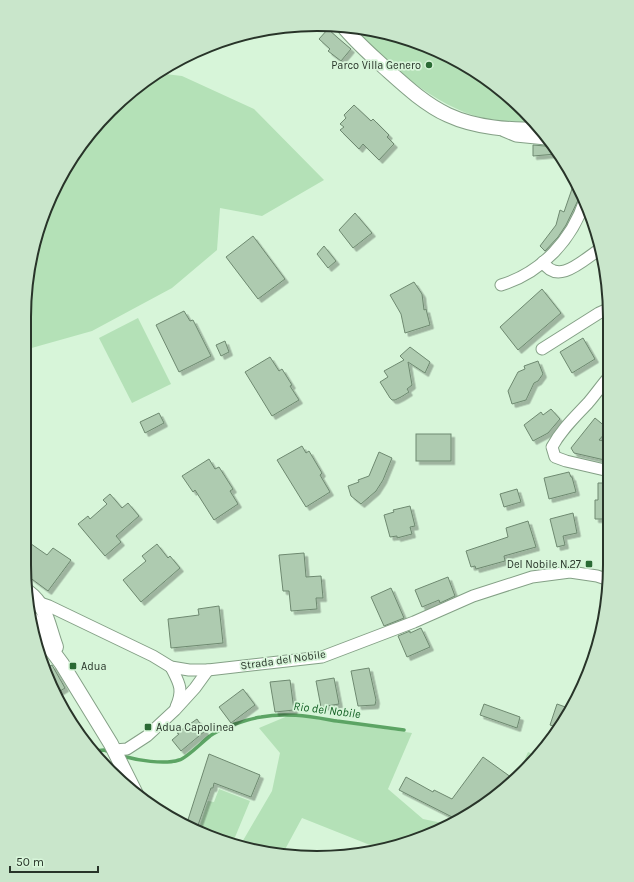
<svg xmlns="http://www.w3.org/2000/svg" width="634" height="882" viewBox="0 0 634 882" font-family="Karla,sans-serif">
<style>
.green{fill:#b4e1b7}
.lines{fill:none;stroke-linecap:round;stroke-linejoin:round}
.stream{stroke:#5ca464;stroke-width:3.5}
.building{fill:#aecbb0;stroke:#6e8970;filter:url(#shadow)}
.minor-casing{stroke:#84a086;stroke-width:13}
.tertiary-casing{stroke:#84a086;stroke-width:16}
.minor{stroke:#fff;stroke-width:11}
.tertiary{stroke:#fff;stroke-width:14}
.poi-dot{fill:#2a6a34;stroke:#d7f5d9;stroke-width:1.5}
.labels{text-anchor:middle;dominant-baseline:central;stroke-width:3.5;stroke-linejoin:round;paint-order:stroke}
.poi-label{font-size:11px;fill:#283429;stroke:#d7f5d9;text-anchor:end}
.street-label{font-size:11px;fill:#283429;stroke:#d7f5d9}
.water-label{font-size:12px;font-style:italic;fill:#166327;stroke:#d7f5d9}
.rim{fill:none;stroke:#283429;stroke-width:2}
</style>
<defs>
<filter id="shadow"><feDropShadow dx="3.5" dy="3.5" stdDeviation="0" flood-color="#0004"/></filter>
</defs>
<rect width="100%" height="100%" fill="#d7f5d9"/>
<g class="green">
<path d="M354,28L393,34L447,54L496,85L536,122C518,122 500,122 483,118C435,107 387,63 354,28Z"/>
<polygon points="157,73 182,76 254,109 324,180 262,216 220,208 217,250 172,288 92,331 28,349 30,260 63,170 124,97"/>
<polygon points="138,318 171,384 132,403 99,338"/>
<polygon points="290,715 412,733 388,789 423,819 447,824 429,836 380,849 302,818 282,855 241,844 272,791 280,753 259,728"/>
<polygon points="528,752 538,756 518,777 517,777"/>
<polygon points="219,789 250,801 233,842 198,831 208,801 214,802"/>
</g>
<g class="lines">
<g class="stream">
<polyline points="94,751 104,750 110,752"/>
<path d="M122,756C137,760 164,765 179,760C187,758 202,742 210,736C220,728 248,719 261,717C287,712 312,717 337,721C360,724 382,727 404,730"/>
</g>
</g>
<g class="building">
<polygon points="328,29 338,38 351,49 341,61 328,51 330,49 319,39"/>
<polygon points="354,105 371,121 373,119 389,135 387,137 394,144 379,160 363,144 359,149 340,130 344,127 340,124 346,118 344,115"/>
<polygon points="550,144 556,154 533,156 533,145 545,146"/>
<polygon points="574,183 581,194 566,225 558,237 545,251 540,246 556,225 560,210 564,212"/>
<polygon points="355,213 372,233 353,248 339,230"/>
<polygon points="253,236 285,279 258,299 226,257"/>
<polygon points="324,246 336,261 328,268 317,254"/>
<polygon points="414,282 422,294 424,310 426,309 430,325 405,333 401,314 390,295"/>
<polygon points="542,289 561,313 518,350 500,327"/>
<polygon points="184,311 190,321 193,320 211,356 179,372 156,325"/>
<polygon points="583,338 595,359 572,373 560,352"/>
<polygon points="225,341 229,352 221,356 216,345"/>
<polygon points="410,347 430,362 425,373 408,362 412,385 407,389 409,392 401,397 395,400 392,400 390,398 380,382 388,377 384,371 404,360 400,356"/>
<polygon points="270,357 279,371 282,369 292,385 290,386 299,400 272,416 245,372"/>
<polygon points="538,361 543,374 538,381 534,383 526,400 512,404 508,391 518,372 525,369 524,366"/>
<polygon points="551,409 560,419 548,433 533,441 524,425 541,412 543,415"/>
<polygon points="159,413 164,423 145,433 140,422"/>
<polygon points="595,418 607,428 604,431 606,432 599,440 608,442 609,461 574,453 571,448"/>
<rect x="416" y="434" width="35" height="27"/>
<polygon points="302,446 306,453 309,451 322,473 320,475 330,492 306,507 277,460"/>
<polygon points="379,452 392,458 383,480 376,491 361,504 351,496 348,486 359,482 358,480 369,476"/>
<polygon points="209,459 215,469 219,467 233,489 230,491 238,504 214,520 195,490 193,492 182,476"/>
<polygon points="569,472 571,477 572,477 576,492 549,499 544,478"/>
<polygon points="598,483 609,483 609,519 595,519 595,500 598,500"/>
<polygon points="517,489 521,502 504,507 500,494"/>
<polygon points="110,494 122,508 128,503 139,516 116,536 121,542 105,556 78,524 88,516 90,519 107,504 103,500"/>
<polygon points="410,506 415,526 410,527 412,534 397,538 397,536 390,537 384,515 394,512 393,510"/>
<polygon points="573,513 577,533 563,536 565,545 557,547 550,519"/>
<polygon points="528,521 536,547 504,556 505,561 476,569 475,566 471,567 466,551 508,537 506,528"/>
<polygon points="24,539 47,555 53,548 71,560 48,591 25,574 24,565"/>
<polygon points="157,544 168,558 170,556 180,568 141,602 123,580 146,561 142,556"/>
<polygon points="304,553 306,577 321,576 323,598 316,598 317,609 291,611 289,591 283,591 279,555"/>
<polygon points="448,577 455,596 440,603 439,600 422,607 415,590"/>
<polygon points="391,588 404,618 384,626 371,597"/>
<polygon points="219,606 223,643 171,648 168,619 199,615 198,609"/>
<polygon points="421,628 430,647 407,657 398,636 410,631 410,633"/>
<polygon points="52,665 65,688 57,693 46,668"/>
<polygon points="369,668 376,700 375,705 358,706 351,671"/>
<polygon points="334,678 339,704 321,707 316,681"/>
<polygon points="290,680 294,710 275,712 270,682"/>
<polygon points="243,689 255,705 231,723 219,707"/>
<polygon points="484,704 520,717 517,728 480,715"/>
<polygon points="557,704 571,709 559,728 550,725"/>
<polygon points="197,719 205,731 181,751 172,740 179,734 177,733"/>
<polygon points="209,754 260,775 251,797 214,783 213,788 211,788 196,831 186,826"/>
<polygon points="483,757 515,780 510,785 456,819 399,790 406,777 433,792 434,790 452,799"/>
</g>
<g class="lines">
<defs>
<g id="minor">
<polyline points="504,131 516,136 546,139"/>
<path d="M543,262C558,286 583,260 600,249"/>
<path d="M501,285C541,273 572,240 585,200"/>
<polyline points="542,349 599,313 608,309"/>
<path d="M608,378C601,386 595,395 588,403C575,417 561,430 552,447L555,457L566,461L609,471"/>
<polyline points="29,604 40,603 49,606 153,656 171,667 189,670 208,670 322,657 414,622 473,596 532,577 570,572 597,576 609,580"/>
<path d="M171,667C179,683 184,689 176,707"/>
<polyline points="115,750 127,749 147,736 175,710 195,688 208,670"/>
</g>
<g id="tertiary">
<path d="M343,26C355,41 370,54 384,67C403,84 424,104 448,115C476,128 510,130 541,130"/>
<path d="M28,592C47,606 48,626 56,647"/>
<polyline points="31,618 38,627 45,641 62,664 111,744 136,794"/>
</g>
</defs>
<use href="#minor" class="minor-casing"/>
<use href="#tertiary" class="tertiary-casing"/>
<use href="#minor" class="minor"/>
<use href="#tertiary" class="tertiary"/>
</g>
<g class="poi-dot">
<circle cx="429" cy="65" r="4"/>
<rect x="585" y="560" width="8" height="8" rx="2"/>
<rect x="69" y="662" width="8" height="8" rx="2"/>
<rect x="144" y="723" width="8" height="8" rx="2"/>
</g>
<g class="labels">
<g class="poi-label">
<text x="421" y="65">Parco Villa Genero</text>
<text x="581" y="564">Del Nobile N.27</text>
<text x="81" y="666" text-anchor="start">Adua</text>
<text x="156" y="727" text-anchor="start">Adua Capolinea</text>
</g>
<g class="street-label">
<text transform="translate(283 660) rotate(-8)">Strada del Nobile</text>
</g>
<g class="water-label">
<text transform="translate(327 710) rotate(7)">Rio del Nobile</text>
</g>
</g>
<path d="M0 0H634V882H0ZM317 31H317A286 286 0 0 1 603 317V565A286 286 0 0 1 317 851H317A286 286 0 0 1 31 565V317A286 286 0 0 1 317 31Z" fill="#c9e6cb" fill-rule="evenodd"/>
<path class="rim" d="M317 31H317A286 286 0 0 1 603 317V565A286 286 0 0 1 317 851H317A286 286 0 0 1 31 565V317A286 286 0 0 1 317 31Z"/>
<path d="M10 866v6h88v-6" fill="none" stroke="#283429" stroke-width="2"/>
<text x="16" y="866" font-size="12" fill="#283429" stroke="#d7f5d9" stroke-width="3" paint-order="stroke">50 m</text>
</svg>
